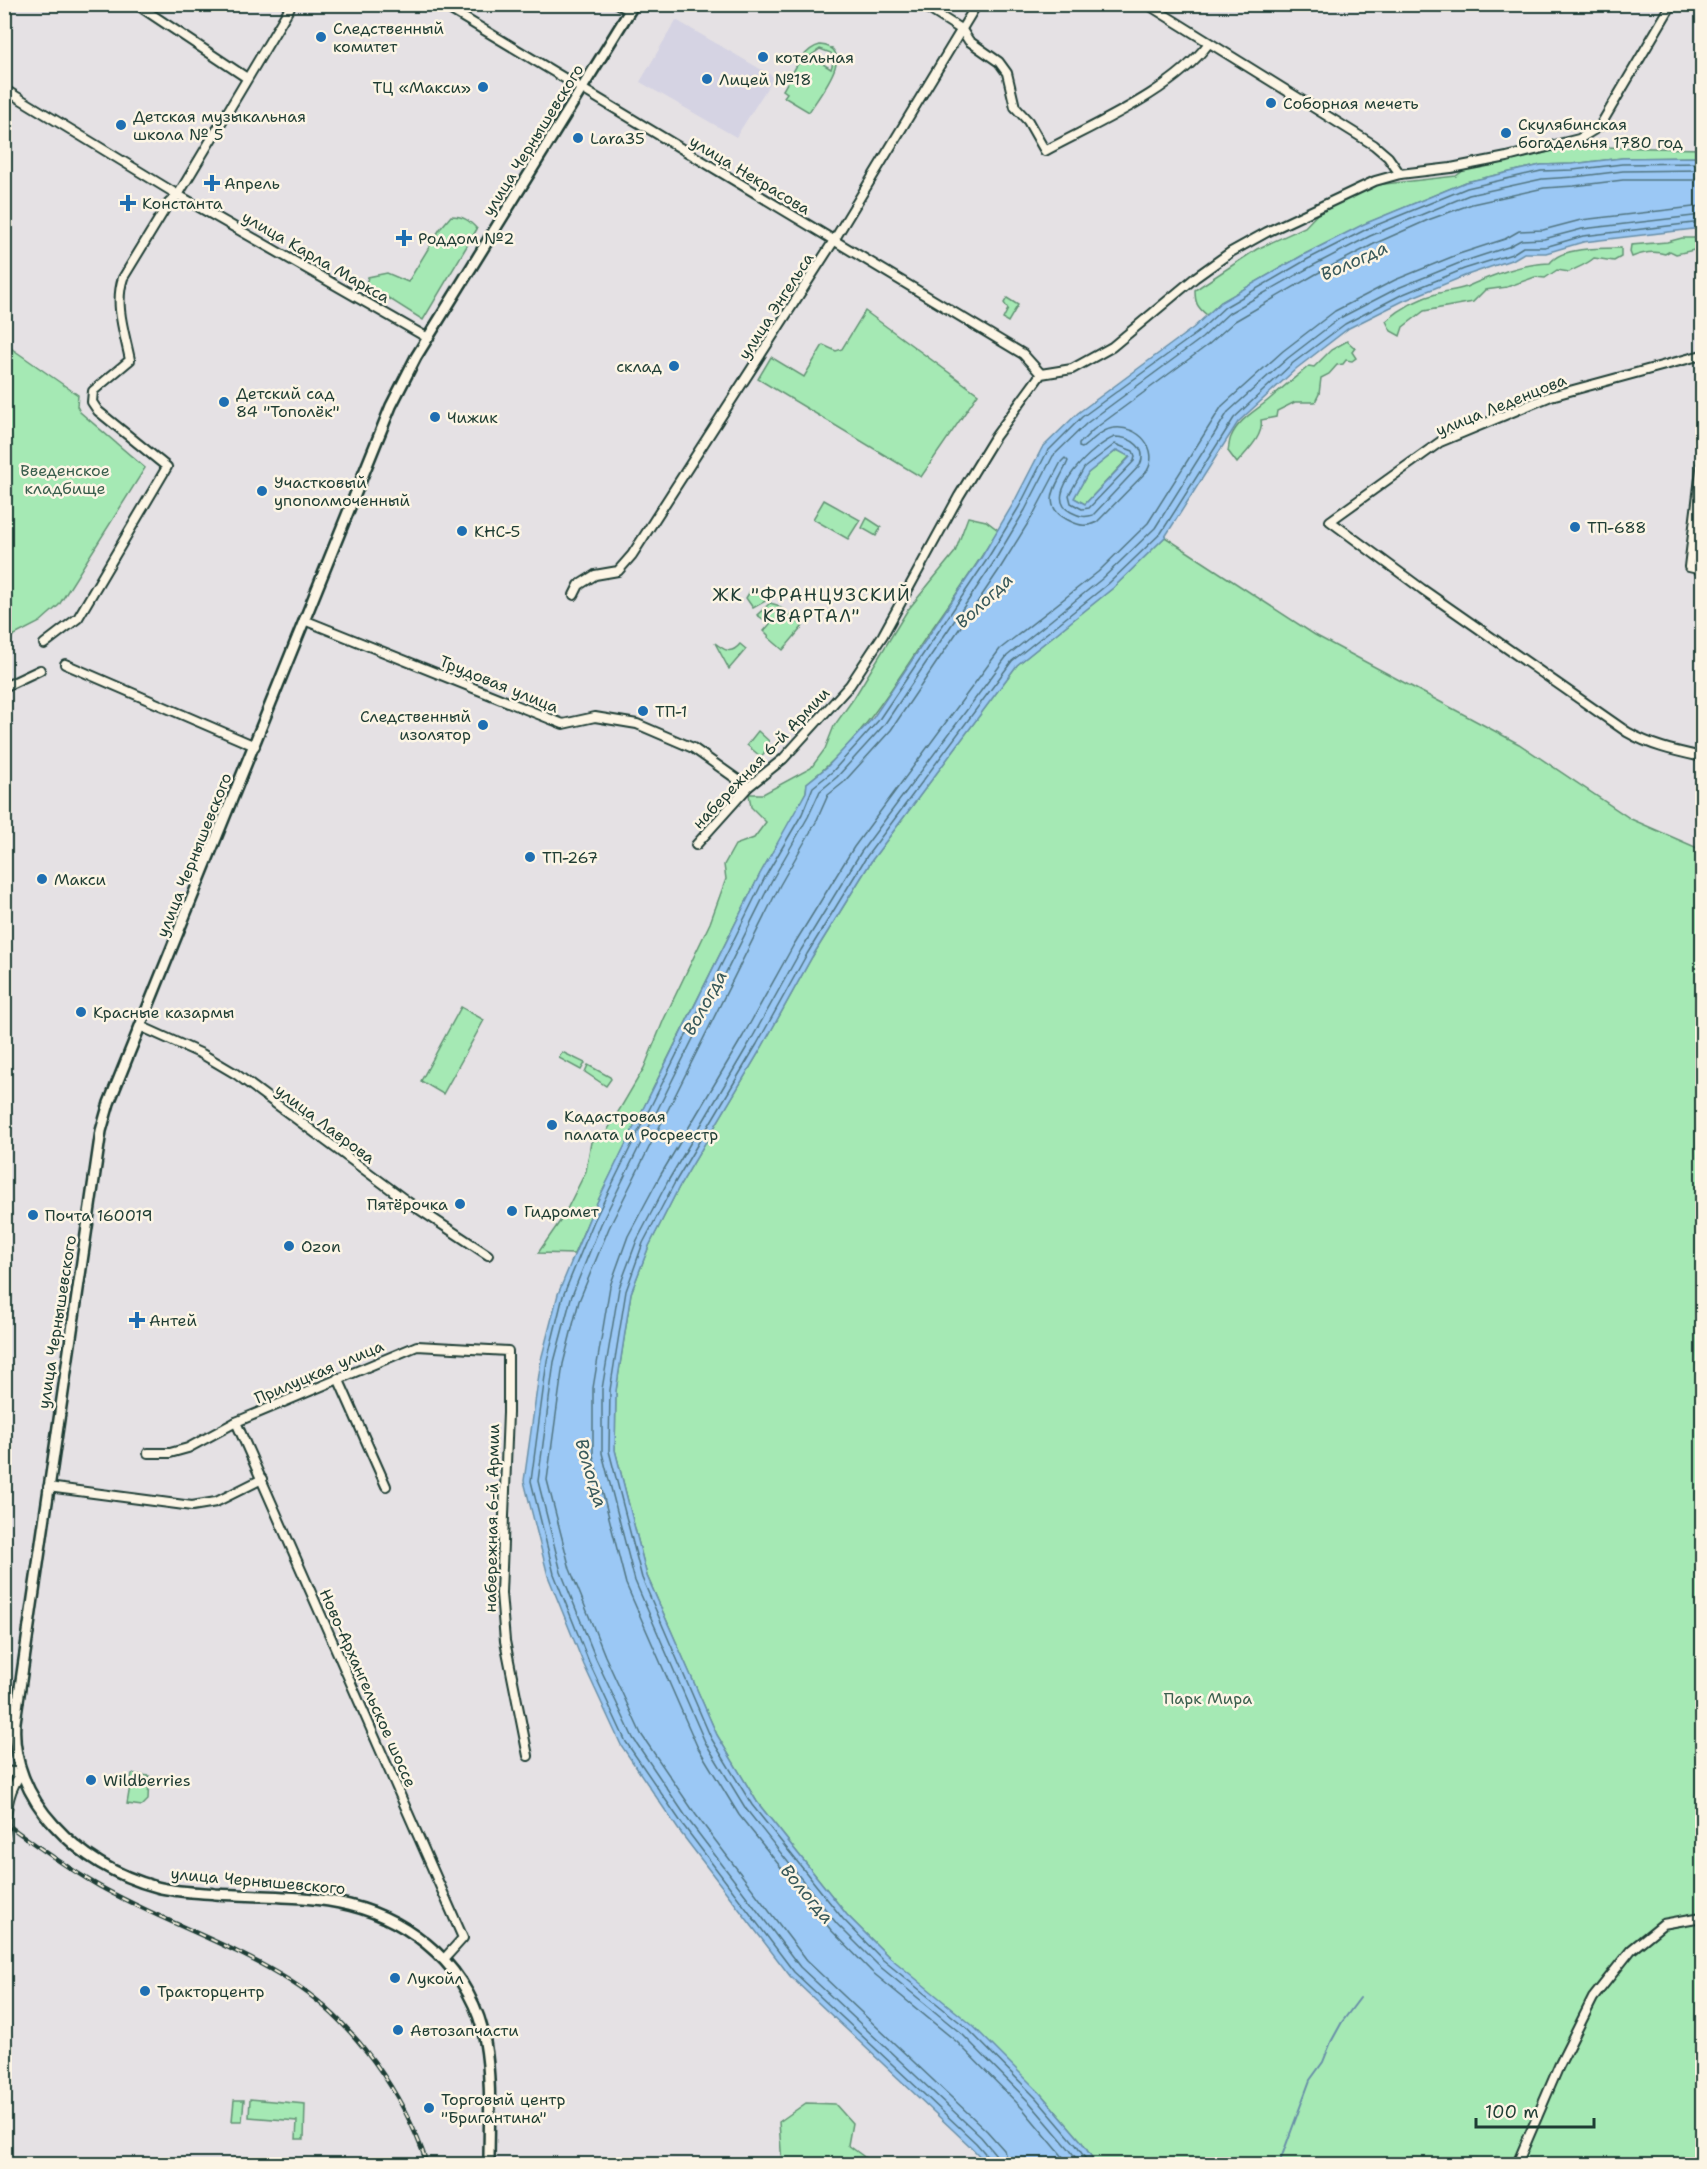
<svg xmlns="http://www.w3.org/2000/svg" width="1707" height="2169" viewBox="0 0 1707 2169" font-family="'Shantell Sans',sans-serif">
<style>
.built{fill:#d5d3e3}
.green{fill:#a5e9b4;stroke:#629374;stroke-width:1.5;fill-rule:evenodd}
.water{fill:#9bc8f5;stroke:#6990a8;stroke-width:1.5;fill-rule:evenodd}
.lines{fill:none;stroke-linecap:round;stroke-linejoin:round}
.shore{stroke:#517581;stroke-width:1.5}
.stream{stroke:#6990a8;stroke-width:2}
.minor-casing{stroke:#1f3d34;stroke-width:12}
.major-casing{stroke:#1f3d34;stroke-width:14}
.minor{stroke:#fcf5e5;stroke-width:8}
.major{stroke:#fcf5e5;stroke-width:9}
.rail-casing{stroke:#1f3d34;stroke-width:4.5}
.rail{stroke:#fcf5e5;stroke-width:2;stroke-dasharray:7;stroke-linecap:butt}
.poi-dot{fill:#1f6fb2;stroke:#fcf5e5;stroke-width:2}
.labels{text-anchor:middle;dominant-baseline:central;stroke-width:5;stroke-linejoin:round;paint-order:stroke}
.poi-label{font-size:16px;fill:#1f3d34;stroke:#fcf5e5;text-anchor:start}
.street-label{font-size:16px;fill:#1f3d34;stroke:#fcf5e5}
.park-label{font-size:16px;fill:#3a5f4e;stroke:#fcf5e5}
.water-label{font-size:18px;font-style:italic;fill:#38595b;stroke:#fcf5e5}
.neighbourhood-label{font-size:18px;letter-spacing:1.5px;fill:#1f3d34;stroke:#fcf5e5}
</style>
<rect width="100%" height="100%" fill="#e5e1e4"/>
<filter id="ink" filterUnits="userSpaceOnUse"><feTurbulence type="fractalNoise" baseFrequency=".0167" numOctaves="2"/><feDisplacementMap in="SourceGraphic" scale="12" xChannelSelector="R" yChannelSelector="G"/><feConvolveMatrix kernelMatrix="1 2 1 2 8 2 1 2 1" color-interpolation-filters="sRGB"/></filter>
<g filter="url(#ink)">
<g class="built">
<polygon points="676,20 774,77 736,137 640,82"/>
<polygon points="352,2158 414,2162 415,2164 352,2164"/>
</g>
<g class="green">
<path d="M820,45C859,48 818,97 809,112L784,97L787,93L783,90C792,75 802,49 820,45ZM820,49L831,53L834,59L831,69L810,56Z"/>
<path d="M1600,147L1702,149V157L1622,158L1572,164L1541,165L1466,182L1365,224L1305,254L1221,302L1207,315C1197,307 1195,303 1195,290L1257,249L1305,227L1325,206L1345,197L1376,185L1456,176L1467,168L1493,165L1566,148Z"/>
<path d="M451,216C463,216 469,220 477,229L423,320L366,284L368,277L387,273L408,282L440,229Z"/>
<path d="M1682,238H1702V255L1694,250L1676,254L1670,251L1665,254C1655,251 1642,253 1632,257L1630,252L1631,245L1667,242Z"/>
<path d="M1621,248V257L1614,261L1594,258C1586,265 1578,267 1569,272L1557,270L1545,278L1535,277L1507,287L1485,290L1473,302L1424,311L1403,327L1400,336L1391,331L1386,321C1400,309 1420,298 1439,293C1447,291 1457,290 1466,287C1494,275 1519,264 1550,263C1562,247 1602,248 1621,248Z"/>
<polygon points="1007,298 1018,305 1008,322 1003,319 1008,309 1004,303"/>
<polygon points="865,311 978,394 921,477 758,379 771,357 804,377 823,345 836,351 842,349"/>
<path d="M1347,341L1355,348L1352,352L1356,358L1352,361L1346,360L1343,364L1337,365L1329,374L1321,378L1319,394L1315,402H1295L1277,411L1276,417L1261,420C1264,436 1247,451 1237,463L1228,451C1229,447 1229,441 1231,437C1238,419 1259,409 1272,397C1284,386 1296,377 1309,366L1314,367L1331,350Z"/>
<polygon points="5,344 78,395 77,406 80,412 145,468 59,605 40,622 5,640"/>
<polygon points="1117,450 1130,456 1085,504 1074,498 1088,473"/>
<polygon points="824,500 860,520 848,539 813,519"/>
<path d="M968,517L986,521L998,530C976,567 951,602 926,637C891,690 858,744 807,783L806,792L796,811L760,874L669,1056L589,1219L574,1254L538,1253L563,1217L586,1171L591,1142L607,1131L644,1068L664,1019L710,923L726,879L724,865L735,845L754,838L766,822L751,807L749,794H763L811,768L825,749L834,726L854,698L907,611L955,552Z"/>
<polygon points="867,518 881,527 876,536 862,528"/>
<polygon points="1165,537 1315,635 1519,744 1631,819 1702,850 1702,2164 1096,2164 1081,2141 1040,2093 887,1955 847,1915 757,1802 717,1735 647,1576 615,1450 616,1391 631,1293 649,1246 679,1187 762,1047 812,957 872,860 1017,665 1113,588"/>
<polygon points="752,588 769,599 753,608 746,598"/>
<polygon points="770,603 777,605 803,626 783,650 768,637 769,636 764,631 770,624 757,615"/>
<path d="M715,643C724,650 731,655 740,644L746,649L729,669Z"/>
<polygon points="758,731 769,741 765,747 767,749 761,757 747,745"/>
<polygon points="461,1007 484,1020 443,1094 421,1081"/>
<polygon points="562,1052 585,1063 581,1070 559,1058"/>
<polygon points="588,1065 610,1077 611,1079 606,1086 585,1072"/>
<polygon points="132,1774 149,1776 148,1800 142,1806 127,1804"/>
<polygon points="250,2099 305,2104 304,2139 296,2139 297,2121 249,2117"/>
<polygon points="234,2100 244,2100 242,2121 232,2121"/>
<polygon points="806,2103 835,2104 852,2123 848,2145 863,2156 870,2164 782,2164 779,2122"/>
</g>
<path class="water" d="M1702,157V228L1583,242L1546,253H1524L1514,259L1467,275L1403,301L1349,328L1297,368L1238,422L1165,537L1113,588L1017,665L872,860L812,957L762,1047L679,1187L649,1246L631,1293L616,1391L615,1450L647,1576L717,1735L757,1802L847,1915L887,1955L972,2025L1040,2093L1081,2141L1096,2164H987L971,2147L790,1976L678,1829L621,1745L584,1665L548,1576L524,1481L541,1360L558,1294L589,1219L628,1139L760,874L806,792L807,783L827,767L873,718L981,558L1013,504L1042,448L1078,413L1193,328L1221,302L1305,254L1364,224L1466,182L1541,165L1572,164L1622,158ZM1117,450L1130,457L1085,504L1074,498L1088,473Z"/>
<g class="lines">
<g class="shore">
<path d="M1115,437C1131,437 1148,448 1140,465L1093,515C1084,518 1079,516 1071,512C1039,496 1096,443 1115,437Z"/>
<polygon points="1115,444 1133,451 1135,456 1134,461 1089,508 1082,509 1071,503 1069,495 1084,468"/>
<polyline points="991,2164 990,2159 976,2143 794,1972 683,1825 626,1742 589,1662 554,1574 531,1481 547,1361 563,1296 594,1221 633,1142 765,877 802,814 813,787 832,772 878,721 986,561 1019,507 1047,452 1082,417 1197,333 1225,307 1308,259 1367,229 1467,188 1541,171 1573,170 1622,164 1702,163"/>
<polyline points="998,2164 996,2155 981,2137 800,1967 689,1821 633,1738 596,1659 561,1572 538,1481 554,1362 571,1298 601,1224 640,1145 772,880 808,817 820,791 837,777 884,725 992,565 1025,510 1053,456 1087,423 1202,338 1229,313 1312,266 1370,236 1469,195 1542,179 1574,177 1623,171 1702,170"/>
<path d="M1007,2164L1004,2150L987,2131L807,1961L696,1815L641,1734L605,1656L570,1569L547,1480L563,1364L579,1301L609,1228L780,885L816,822L828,795L843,783L891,730L999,570L1033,515L1061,462L1065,458L1068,461C1059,484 1036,505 1070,521C1080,526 1087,527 1097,522L1147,471C1160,449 1138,425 1114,428C1102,429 1092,441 1082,448L1079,447V444L1093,430L1208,345L1235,321L1316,274L1374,244L1428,220L1472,204L1544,188L1574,186L1623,180H1702"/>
<polyline points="1069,2164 1023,2109 957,2042 872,1972 831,1930 739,1815 697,1746 626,1584 593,1455 593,1388 610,1286 628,1236 660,1176 743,1036 793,946 854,847 1000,649 1098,572 1148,523 1222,406 1283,351 1335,311 1395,280 1459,254 1505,239 1519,231 1543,230 1581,220 1702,206"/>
<polyline points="1080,2164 1070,2150 1030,2103 963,2035 878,1965 837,1924 746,1809 705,1742 635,1581 602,1453 602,1389 619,1288 637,1240 668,1181 751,1040 801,950 861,852 1007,656 1103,578 1155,528 1228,412 1288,358 1340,318 1398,288 1462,262 1508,247 1521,240 1544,239 1582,229 1702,215"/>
<polyline points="1089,2164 1076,2145 1036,2098 968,2029 883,1960 843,1919 752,1805 711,1738 642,1578 609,1451 610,1390 626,1291 643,1243 674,1184 757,1044 807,954 867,856 1012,661 1108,584 1161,533 1234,418 1293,363 1345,324 1401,295 1464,269 1512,254 1523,247 1545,247 1583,236 1702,222"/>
</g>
<polyline class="stream" points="1279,2164 1310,2080 1323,2062 1331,2042 1342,2022 1360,1998"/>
<defs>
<g id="minor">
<polyline points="136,4 247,78"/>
<polyline points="441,4 1023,354 1041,374"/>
<polyline points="618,4 630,11"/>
<path d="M921,4L962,30L969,41L999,62L1007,73L1015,107L1028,121L1045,151C1097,123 1173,91 1209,43"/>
<polyline points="1147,4 1374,145 1388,157 1400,174"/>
<polyline points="4,89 178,195 428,338"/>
<path d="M1702,355L1551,396L1440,442L1330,521L1422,589L1627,732C1651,746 1675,751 1702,757"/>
<polyline points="1702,461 1689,567 1702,570"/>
<polyline points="574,595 579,585 595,575 618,571 632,555 833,242 977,4"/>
<polyline points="304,620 563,724 595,717 637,724 693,748 748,787"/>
<path d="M44,644L78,618L167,467L98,411L92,402L93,391L130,360C125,334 114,305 123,278L168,204L178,195L292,4"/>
<polyline points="65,664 255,746"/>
<polyline points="4,687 40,670"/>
<polyline points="696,845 748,787 783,759 850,685 883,635 959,496 995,437 1041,374 1072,369 1112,347 1196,277 1231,252 1267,232 1375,181 1400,174 1451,168 1507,157 1579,139 1600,126 1672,4"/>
<polyline points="140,1026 202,1054 236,1074 408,1202 488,1255"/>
<polyline points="338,1378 386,1486"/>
<polyline points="236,1422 463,1938 444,1959"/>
<polyline points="148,1453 170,1453 188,1448 236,1422 417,1346 508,1351 508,1413 501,1593 505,1641 528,1756"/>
<polyline points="48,1487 192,1506 216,1502 262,1479"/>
<polyline points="4,1771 22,1773"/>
<path d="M4,1837C7,1813 6,1792 22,1773"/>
<polyline points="1517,2164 1559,2066 1593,1998 1631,1950 1663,1924 1702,1917"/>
</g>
<path id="major" d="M489,2164C489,2124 492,2082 485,2042C480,2009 461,1975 436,1952C369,1890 300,1899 215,1894C196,1892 175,1892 157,1887C116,1876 82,1856 54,1825C28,1797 12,1760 15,1722L101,1131L109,1103L391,406L416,357L634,4"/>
</defs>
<use href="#minor" class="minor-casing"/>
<use href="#major" class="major-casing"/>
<use href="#minor" class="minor"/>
<use href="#major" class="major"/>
<defs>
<path id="rail" d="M4,1822C35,1845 66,1867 99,1886C161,1921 230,1943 290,1981C354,2021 404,2094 427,2164"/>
</defs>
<use href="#rail" class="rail-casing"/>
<use href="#rail" class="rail"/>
</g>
</g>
<g class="poi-dot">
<circle cx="321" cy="37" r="6"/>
<circle cx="763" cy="57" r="6"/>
<circle cx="707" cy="79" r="6"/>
<circle cx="483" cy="87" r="6"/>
<circle cx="1271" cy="103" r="6"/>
<circle cx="121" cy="125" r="6"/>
<circle cx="1506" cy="133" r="6"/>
<circle cx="578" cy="138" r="6"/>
<path d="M209 174h6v6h6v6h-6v6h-6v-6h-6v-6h6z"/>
<path d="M125 194h6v6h6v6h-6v6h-6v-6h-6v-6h6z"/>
<path d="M401 229h6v6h6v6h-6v6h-6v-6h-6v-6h6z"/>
<circle cx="674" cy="366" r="6"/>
<circle cx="224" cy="402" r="6"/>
<circle cx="435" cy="417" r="6"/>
<circle cx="262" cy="491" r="6"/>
<circle cx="1575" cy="527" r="6"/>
<circle cx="462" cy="531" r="6"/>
<circle cx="643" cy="711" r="6"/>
<circle cx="483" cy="725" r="6"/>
<circle cx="530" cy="857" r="6"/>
<circle cx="42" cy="879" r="6"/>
<circle cx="81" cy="1012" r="6"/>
<circle cx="552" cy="1125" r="6"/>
<circle cx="460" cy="1204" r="6"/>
<circle cx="512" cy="1211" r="6"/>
<circle cx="33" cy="1215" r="6"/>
<circle cx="289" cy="1246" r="6"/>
<path d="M134 1311h6v6h6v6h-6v6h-6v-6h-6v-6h6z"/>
<circle cx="91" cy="1780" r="6"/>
<circle cx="395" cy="1978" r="6"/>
<circle cx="145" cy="1991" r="6"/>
<circle cx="398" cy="2030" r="6"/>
<circle cx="429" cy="2108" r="6"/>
</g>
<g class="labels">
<g class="poi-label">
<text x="333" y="28">Следственный<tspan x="333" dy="18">комитет</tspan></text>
<text x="775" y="57">котельная</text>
<text x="719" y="79">Лицей №18</text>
<text x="471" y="87" text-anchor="end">ТЦ «Макси»</text>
<text x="1283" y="103">Соборная мечеть</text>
<text x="133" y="116">Детская музыкальная<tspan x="133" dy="18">школа № 5</tspan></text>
<text x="1518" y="124">Скулябинская<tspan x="1518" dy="18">богадельня 1780 год</tspan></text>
<text x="590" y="138">Lara35</text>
<text x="224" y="183">Апрель</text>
<text x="142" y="203">Константа</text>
<text x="418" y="238">Роддом №2</text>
<text x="662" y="366" text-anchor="end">склад</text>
<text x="236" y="393">Детский сад<tspan x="236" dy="18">84 "Тополёк"</tspan></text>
<text x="447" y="417">Чижик</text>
<text x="274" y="482">Участковый<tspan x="274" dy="18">упополмоченный</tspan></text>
<text x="1587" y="527">ТП-688</text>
<text x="474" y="531">КНС-5</text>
<text x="655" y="711">ТП-1</text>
<text x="471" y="716" text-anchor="end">Следственный<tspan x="471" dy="18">изолятор</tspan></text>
<text x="542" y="857">ТП-267</text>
<text x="54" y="879">Макси</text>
<text x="93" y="1012">Красные казармы</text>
<text x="564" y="1116">Кадастровая<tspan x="564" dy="18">палата и Росреестр</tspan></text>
<text x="448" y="1204" text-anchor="end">Пятёрочка</text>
<text x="524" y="1211">Гидромет</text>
<text x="45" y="1215">Почта 160019</text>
<text x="301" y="1246">Ozon</text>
<text x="149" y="1320">Антей</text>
<text x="103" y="1780">Wildberries</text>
<text x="407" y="1978">Лукойл</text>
<text x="157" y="1991">Тракторцентр</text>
<text x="410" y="2030">Автозапчасти</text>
<text x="441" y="2099">Торговый центр<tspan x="441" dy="18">"Бригантина"</tspan></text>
</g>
<g class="street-label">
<text transform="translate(533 140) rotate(-58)">улица Чернышевского</text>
<text transform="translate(750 175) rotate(31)">улица Некрасова</text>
<text transform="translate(316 257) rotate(30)">улица Карла Маркса</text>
<text transform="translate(776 306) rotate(-57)">улица Энгельса</text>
<text transform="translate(1501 405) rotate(-22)">улица Леденцова</text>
<text transform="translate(499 684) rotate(22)">Трудовая улица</text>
<text transform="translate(761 758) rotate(-46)">набережная 6-й Армии</text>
<text transform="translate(194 855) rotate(-68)">улица Чернышевского</text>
<text transform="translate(325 1124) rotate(37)">улица Лаврова</text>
<text transform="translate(57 1322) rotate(-81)">улица Чернышевского</text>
<text transform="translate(319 1372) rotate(-23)">Прилуцкая улица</text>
<text transform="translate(492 1518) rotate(-89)">набережная 6-й Армии</text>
<text transform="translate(368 1688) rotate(66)">Ново-Архангельское шоссе</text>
<text transform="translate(258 1881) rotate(5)">улица Чернышевского</text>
</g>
<g class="park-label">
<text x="65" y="470">Введенское<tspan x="65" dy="18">кладбище</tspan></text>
<text x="1208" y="1698">Парк Мира</text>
</g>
<g class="water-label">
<text transform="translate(1354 261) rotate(-24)">Вологда</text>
<text transform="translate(984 601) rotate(-43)">Вологда</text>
<text transform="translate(705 1003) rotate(-61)">Вологда</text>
<text transform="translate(591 1473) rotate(73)">Вологда</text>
<text transform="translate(807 1894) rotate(50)">Вологда</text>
</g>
<g class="neighbourhood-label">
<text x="812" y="595">ЖК "ФРАНЦУЗСКИЙ<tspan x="812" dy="21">КВАРТАЛ"</tspan></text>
</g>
</g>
<rect width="1707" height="2169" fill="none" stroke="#fcf5e5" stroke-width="24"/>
<rect x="12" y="12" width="1683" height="2145" fill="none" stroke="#1f3d34" stroke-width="2" filter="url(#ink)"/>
<path d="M1476 2118v9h118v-9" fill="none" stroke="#1f3d34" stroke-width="3"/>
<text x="1485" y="2118" font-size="18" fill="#1f3d34" stroke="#fcf5e5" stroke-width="4.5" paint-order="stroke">100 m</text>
</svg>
